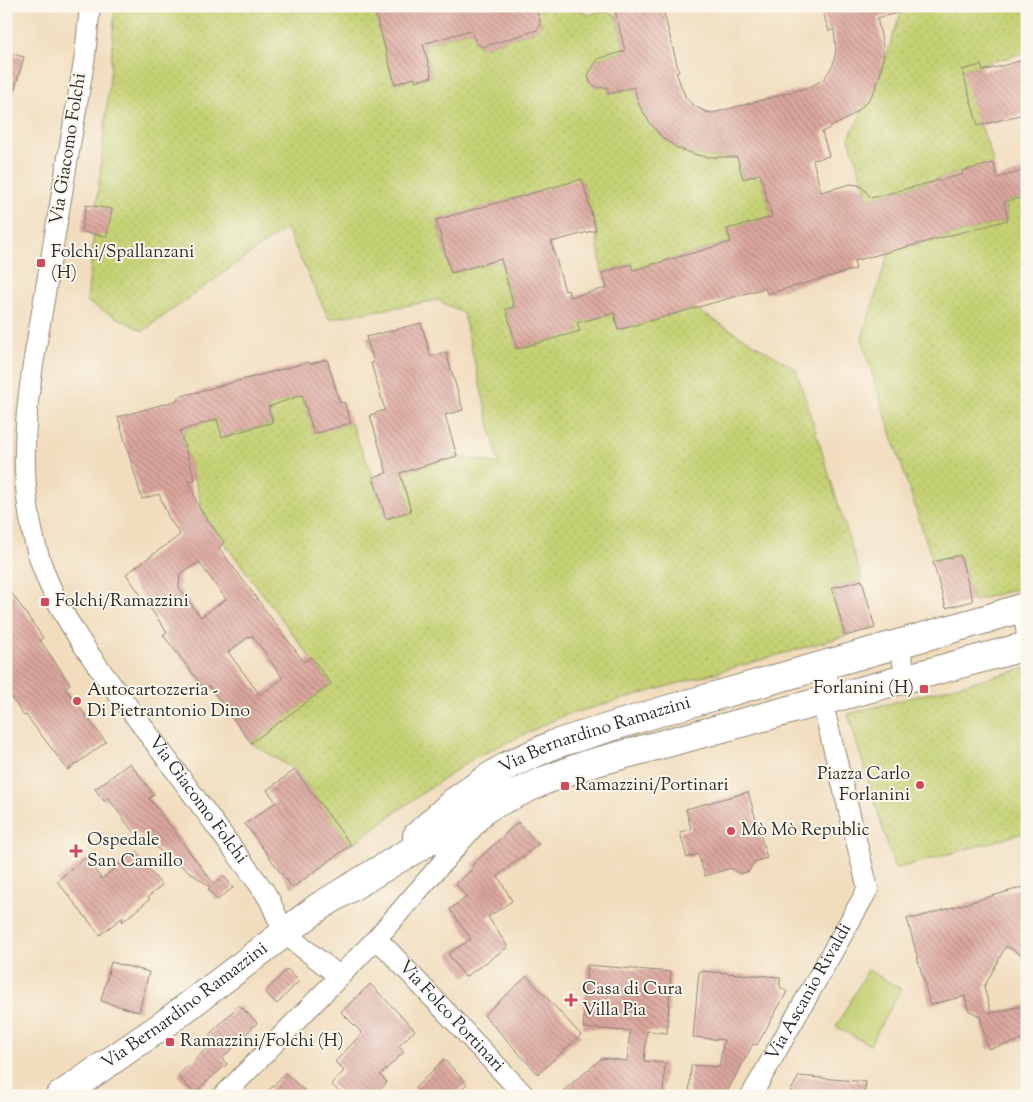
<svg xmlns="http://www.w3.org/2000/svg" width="1033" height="1102" viewBox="0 0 1033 1102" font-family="'Sorts Mill Goudy',serif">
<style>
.park{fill:url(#park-dots);stroke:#787e4f}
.pitch{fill:#c4d173;stroke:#787e4f}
.building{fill:url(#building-back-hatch);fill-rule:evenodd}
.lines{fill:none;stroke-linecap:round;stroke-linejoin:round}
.street-casing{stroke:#8e8474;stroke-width:22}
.secondary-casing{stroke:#8e8474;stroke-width:30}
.street{stroke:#fff;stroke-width:20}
.secondary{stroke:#fff;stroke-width:28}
.poi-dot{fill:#d1495b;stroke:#fbf7ec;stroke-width:2}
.labels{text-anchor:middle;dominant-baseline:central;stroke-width:4;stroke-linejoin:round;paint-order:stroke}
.street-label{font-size:18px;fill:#2b2b2b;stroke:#fbf7ec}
.poi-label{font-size:18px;fill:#2b2b2b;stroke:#fbf7ec;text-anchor:start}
</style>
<defs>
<pattern id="park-dots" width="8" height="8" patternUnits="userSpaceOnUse" patternTransform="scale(1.25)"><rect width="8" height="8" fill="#c4d173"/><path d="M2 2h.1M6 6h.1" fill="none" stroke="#a9b464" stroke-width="1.8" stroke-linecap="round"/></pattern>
<pattern id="building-back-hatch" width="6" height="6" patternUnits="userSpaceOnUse" patternTransform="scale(1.25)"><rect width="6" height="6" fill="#dca79e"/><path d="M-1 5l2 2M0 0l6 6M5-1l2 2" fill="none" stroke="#b38881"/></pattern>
</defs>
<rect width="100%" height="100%" fill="#fbf7ec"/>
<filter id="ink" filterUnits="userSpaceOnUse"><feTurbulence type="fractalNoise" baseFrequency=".02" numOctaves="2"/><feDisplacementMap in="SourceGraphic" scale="10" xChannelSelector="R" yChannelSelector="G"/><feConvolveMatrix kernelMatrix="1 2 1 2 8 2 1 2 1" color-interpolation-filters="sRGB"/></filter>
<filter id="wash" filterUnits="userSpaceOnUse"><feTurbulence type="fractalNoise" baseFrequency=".0096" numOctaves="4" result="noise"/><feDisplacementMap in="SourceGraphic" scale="20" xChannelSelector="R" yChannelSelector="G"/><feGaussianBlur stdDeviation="1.12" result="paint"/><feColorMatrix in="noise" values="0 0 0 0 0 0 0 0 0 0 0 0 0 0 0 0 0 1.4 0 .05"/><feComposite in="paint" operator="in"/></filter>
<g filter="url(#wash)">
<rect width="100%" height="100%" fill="#f1ddbd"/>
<g class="park">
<path d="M115,6H393L375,12L395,84L414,78L416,81L432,77L423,44L471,30L476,43L483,47L537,30L541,24L536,11L552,6H580L581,11L588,15L605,10L616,16L625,51L599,59L600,66L588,75L590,83L599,88L607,87L609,94L634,87C639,99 643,113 650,123C669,152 704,161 737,156L743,179L755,176L762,180L772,217L727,229L731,242L633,270L631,264L602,273L596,230L582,180L436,220L451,273L501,261L514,307L506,309L517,349L579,331L577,323L614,313L618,330L694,308L796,369L862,580L832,588L845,636L563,716L474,758L407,804L351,845L295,770L251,743L330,684L205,517L182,437L186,429L217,419L223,437L273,423L268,407L302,395L314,433L351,423L373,477L386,519L411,512L400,473L457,456L499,464L463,313L438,300L329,319L286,228L143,331L87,302L111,65Z"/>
<polygon points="903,6 1027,6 1027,52 962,70 994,163 868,199 849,138 880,75"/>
<polygon points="1027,196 1027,586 973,601 960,555 933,562 873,377 862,338 889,252 1008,220 1004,202"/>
<polygon points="1026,668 1027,832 895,869 848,714"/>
</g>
<polygon class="pitch" points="868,970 901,989 870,1045 836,1027"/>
<g id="blocks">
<g class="building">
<polygon points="393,6 535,6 541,24 537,30 483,47 476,43 471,30 423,44 432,77 416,81 414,78 395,84 375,12"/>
<polygon points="614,6 662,6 679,72 676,72 683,91 686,98 693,105 706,112 713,113 810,87 824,79 833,65 836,50 834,29 829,31 821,6 904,6 905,11 877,18 883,46 883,59 880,75 876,88 868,101 850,117 822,132 829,156 813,160 821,192 851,184 858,185 863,188 871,198 963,174 962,171 994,163 997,178 1027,170 1027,196 1004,202 1008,220 854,261 856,269 767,294 765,288 618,330 614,313 577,323 580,331 517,349 506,309 514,307 501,259 451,273 436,220 582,179 596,230 551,242 565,291 568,290 570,297 607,288 602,273 631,264 633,270 731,242 727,229 772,217 760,174 743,179 737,157 707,157 697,155 677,148 663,138 649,122 639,105 634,87 609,94 607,87 599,88 590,83 588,75 598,59 625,51"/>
<polygon points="6,52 24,57 10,105 6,104"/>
<polygon points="1027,59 1027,113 978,126 962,70 981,65 983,71"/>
<polygon points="86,205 112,209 107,236 81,232"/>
<polygon points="421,323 431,357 446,352 463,410 445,415 457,456 400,473 411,511 386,519 373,477 387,473 370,415 385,410 371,363 374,362 366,337"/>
<path d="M327,359L340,403L344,402L351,423L314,434L302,395L268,407L273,422L222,437L217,419L180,431L195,480L189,482L199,508L224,542L219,548L304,662L311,657L331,684L251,743L209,686L204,688L163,635L167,632L126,574L180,535L168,516L159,494L142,499L118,417L178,400V397L309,362L310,364ZM199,562L226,599L201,617L179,588L180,574ZM252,635L283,678L260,695L228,652Z"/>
<polygon points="960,555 973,601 946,608 933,562"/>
<polygon points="862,580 875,628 845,636 832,588"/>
<polygon points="6,585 43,638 40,640 70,684 65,688 106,742 68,770 26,715 24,716 6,690"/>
<polygon points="130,763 154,795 149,798 214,884 224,876 233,888 217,900 208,889 210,887 131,829 108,798 104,801 95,789"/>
<polygon points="295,770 351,845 292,888 245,824 276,802 267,790"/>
<polygon points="748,792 767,858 754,862 749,871 740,874 731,868 705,876 698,854 687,858 680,832 691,829 686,809"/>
<polygon points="518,822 539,844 523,857 522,856 498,876 512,901 488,917 508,947 465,977 448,954 471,939 450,909 467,897 456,884 475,867 472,865"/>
<polygon points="134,853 162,885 148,897 150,899 122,922 123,917 100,935 57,881 85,858 102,879"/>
<polygon points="1027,886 1027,958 1006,946 984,987 991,1013 1027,1005 1027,1039 988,1049 980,1016 968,1010 965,996 930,1005 907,918 915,918"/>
<polygon points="111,962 149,972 139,1012 101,1001"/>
<polygon points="587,965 671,972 667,1033 647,1031 644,1061 665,1063 663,1094 621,1091 615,1096 557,1096 602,1058 627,1061 630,1031 583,1028"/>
<polygon points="287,969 299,981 277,1004 265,992"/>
<polygon points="699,971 780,977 780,987 787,992 757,1045 753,1044 725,1096 689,1096 691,1065 719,1067 724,1040 693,1037"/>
<polygon points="527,976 581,1035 538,1074 484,1015"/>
<polygon points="370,984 415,1030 399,1046 404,1052 380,1075 387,1082 375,1096 344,1096 331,1084 344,1071 335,1062 362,1033 341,1012"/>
<polygon points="239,1005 257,1023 222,1059 227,1064 194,1093 178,1075 215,1041 209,1035"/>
<polygon points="444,1059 467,1084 454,1096 421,1096 415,1088"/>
<polygon points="285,1073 310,1096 264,1096"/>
<polygon points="799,1076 866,1082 864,1096 788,1096"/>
</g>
</g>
</g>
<g filter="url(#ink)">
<use href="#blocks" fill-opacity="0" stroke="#8e8474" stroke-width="1"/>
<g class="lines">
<defs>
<g id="street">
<path id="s1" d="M90,6L85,56L32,371C22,437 20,503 42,566C62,623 102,672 138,720C180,777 222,834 264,891L270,901L284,933L339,976"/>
<polyline points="1022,608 1027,634"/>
<polyline points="898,644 907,678"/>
<polyline points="824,666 833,699"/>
<path id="s2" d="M376,939L388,950L525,1096"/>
<polyline points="223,1096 376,939 483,816"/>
<path id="s3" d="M751,1096L868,889L822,701"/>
</g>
<g id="secondary">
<path id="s4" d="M417,836L454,802L488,778L509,765L555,744L666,710L986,619L1027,606"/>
<path id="s5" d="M60,1096L166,1023L320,906L396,860L492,805L543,781L585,765L1027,646"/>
</g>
</defs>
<use href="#street" class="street-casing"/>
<use href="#secondary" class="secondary-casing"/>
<use href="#street" class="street"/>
<use href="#secondary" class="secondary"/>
</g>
</g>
<g class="poi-dot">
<rect x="36" y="258" width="10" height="10" rx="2.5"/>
<rect x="40" y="597" width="10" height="10" rx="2.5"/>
<rect x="919" y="684" width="10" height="10" rx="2.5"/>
<circle cx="77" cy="701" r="5"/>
<circle cx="920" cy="785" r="5"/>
<rect x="560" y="781" width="10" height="10" rx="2.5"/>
<circle cx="731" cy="831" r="5"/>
<path d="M73.5 843.5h5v5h5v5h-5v5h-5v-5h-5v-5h5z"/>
<path d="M568.5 992.5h5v5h5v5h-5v5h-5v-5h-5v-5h5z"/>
<rect x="165" y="1037" width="10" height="10" rx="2.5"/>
</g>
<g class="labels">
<g class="street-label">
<text transform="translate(69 149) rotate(-81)">Via Giacomo Folchi</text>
<text stroke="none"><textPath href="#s4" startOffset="208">Via Bernardino Ramazzini</textPath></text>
<text stroke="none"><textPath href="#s1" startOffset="849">Via Giacomo Folchi</textPath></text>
<text stroke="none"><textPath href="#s3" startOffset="119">Via Ascanio Rivaldi</textPath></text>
<text stroke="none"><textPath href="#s5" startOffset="154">Via Bernardino Ramazzini</textPath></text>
<text stroke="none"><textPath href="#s2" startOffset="108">Via Folco Portinari</textPath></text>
</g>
<g class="poi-label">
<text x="51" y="253">Folchi/Spallanzani<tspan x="51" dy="21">(H)</tspan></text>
<text x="55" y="602">Folchi/Ramazzini</text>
<text x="914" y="689" text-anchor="end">Forlanini (H)</text>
<text x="87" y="691">Autocartozzeria -<tspan x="87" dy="21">Di Pietrantonio Dino</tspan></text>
<text x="910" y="775" text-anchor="end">Piazza Carlo<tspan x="910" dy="21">Forlanini</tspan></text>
<text x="575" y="786">Ramazzini/Portinari</text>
<text x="741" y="831">Mò Mò Republic</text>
<text x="87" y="841">Ospedale<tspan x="87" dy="21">San Camillo</tspan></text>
<text x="582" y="990">Casa di Cura<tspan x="582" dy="21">Villa Pia</tspan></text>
<text x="180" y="1042">Ramazzini/Folchi (H)</text>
</g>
</g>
<rect width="1033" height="1102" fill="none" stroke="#fbf7ec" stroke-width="25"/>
</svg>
